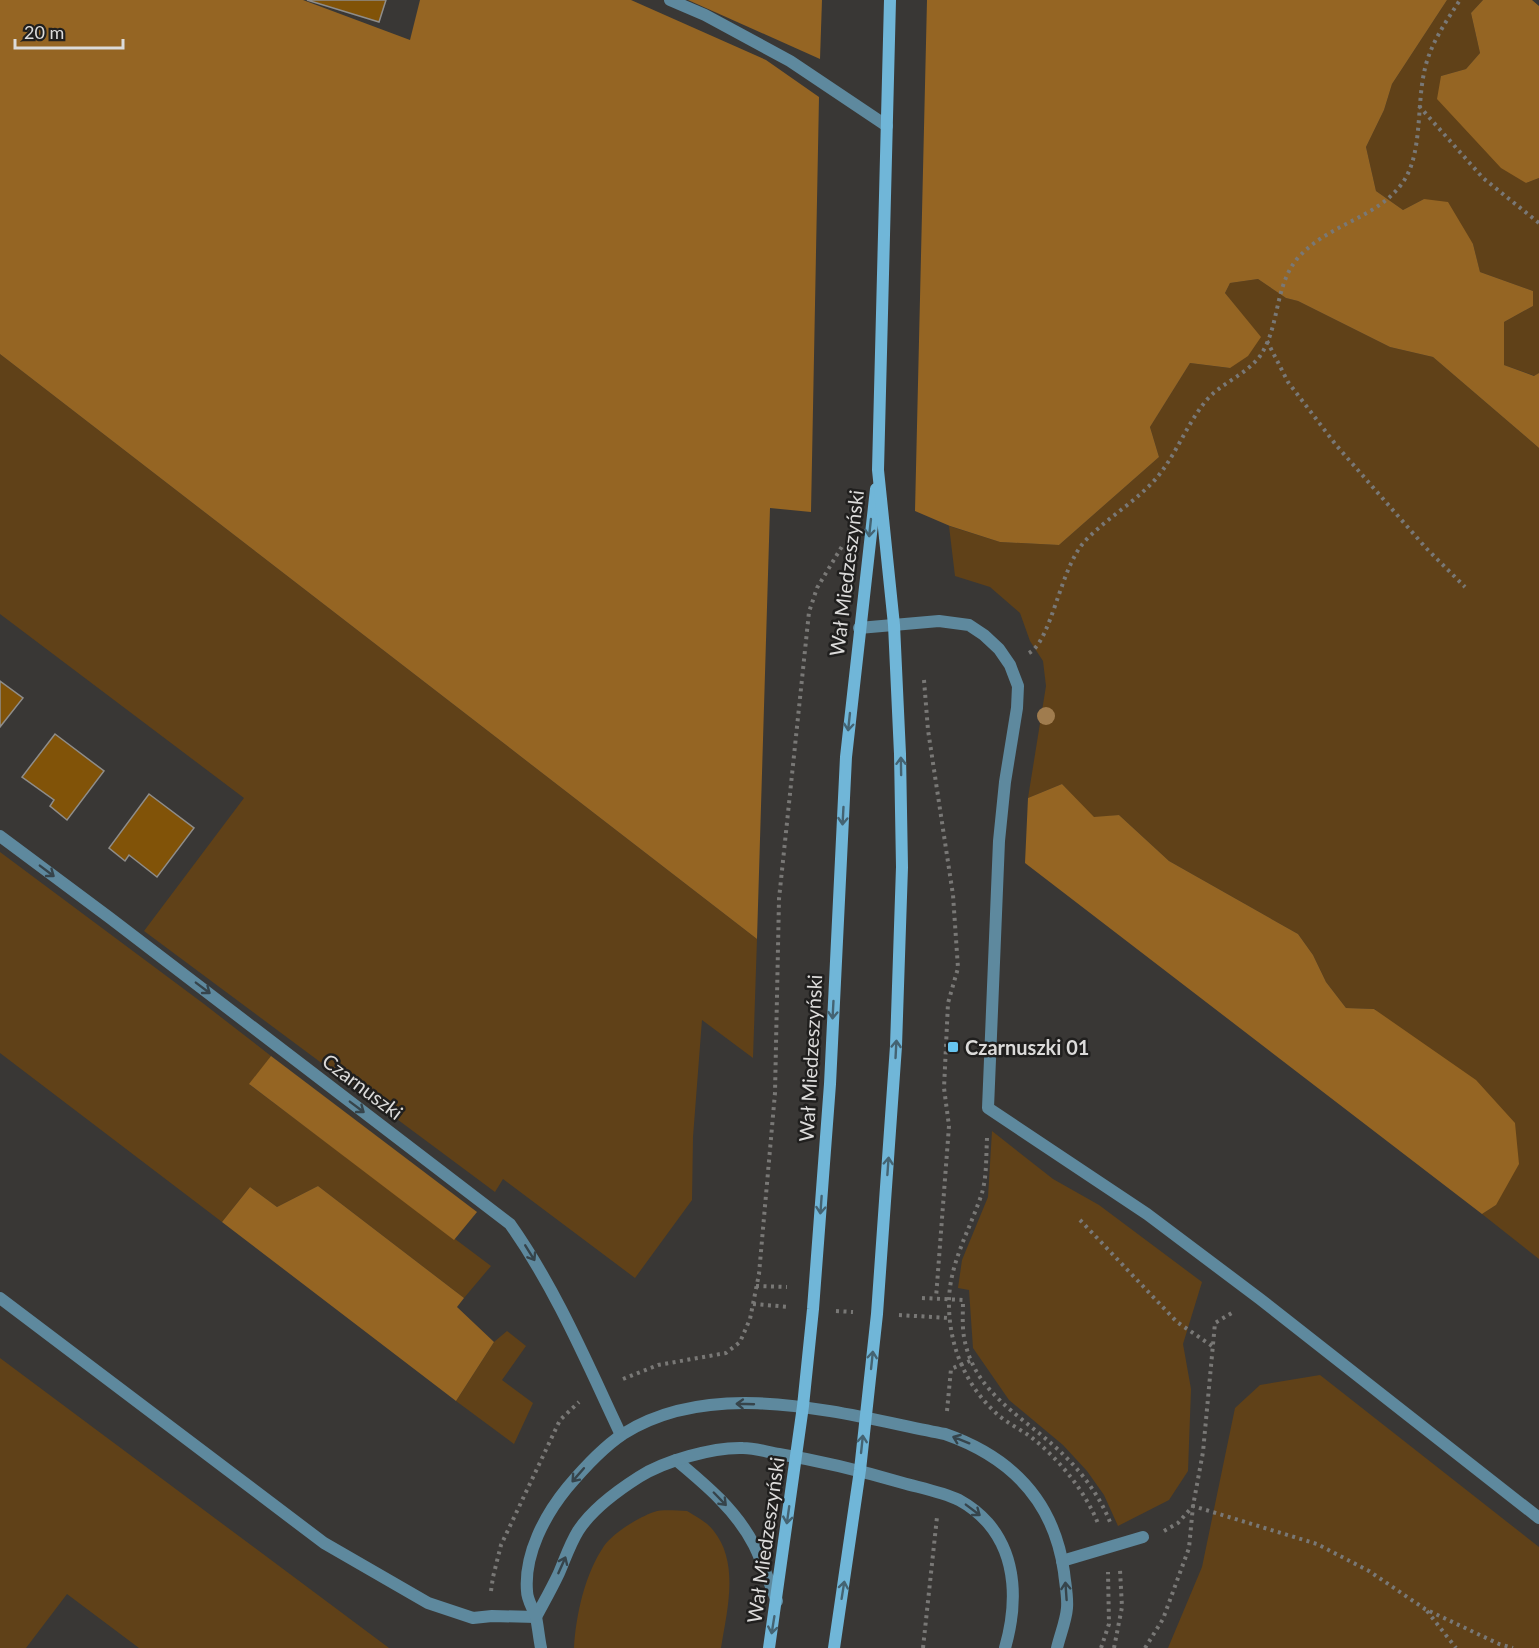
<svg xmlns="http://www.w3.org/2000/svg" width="1539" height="1648" viewBox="0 0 1539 1648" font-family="Lato,sans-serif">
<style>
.green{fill:#604118}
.forest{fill:#956523}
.building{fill:#815308;stroke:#8f8d8a;stroke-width:1.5}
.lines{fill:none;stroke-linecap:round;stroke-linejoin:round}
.path{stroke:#797876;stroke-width:4;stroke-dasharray:3 4.5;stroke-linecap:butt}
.service{stroke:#5e899e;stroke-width:12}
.minor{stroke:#5e899e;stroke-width:12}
.secondary{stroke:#70b6d8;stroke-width:12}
.tree{fill:#a07c4e}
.oneway{stroke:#446372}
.oneway2{stroke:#36444b}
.poi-dot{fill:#66c4ef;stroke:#201f1e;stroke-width:2}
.labels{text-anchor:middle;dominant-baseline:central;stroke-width:5;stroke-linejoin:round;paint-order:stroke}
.street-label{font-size:20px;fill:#dcdbda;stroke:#201f1e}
.poi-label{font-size:20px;font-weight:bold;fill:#dcdbda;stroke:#201f1e;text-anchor:start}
</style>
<rect width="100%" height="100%" fill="#393735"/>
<g class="green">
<polygon points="1447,0 1483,0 1471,13 1480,53 1466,69 1441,76 1526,183 1539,178 1539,373 1535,376 1504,365 1504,322 1533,306 1533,291 1480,272 1473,244 1424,199 1403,210 1376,191 1366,147 1384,110 1392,84"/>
<polygon points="1258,279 1286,298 1298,301 1390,347 1433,357 1539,448 1539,1259 1482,1214 1496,1205 1375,1009 1346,1008 1326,982 1313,955 1298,934 1169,861 1119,815 1094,818 1062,784 1028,798 1046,686 1043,661 1030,641 1020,613 990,587 955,576 949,526 1000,542 1059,545 1159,457 1150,427 1190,363 1229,368 1260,337 1225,293 1230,283"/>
<polygon points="0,354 757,939 753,1058 702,1020 693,1137 692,1200 635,1278 503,1179 495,1192 144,931 244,798 0,614"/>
<polygon points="0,852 204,1004 271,1056 250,1085 491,1266 464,1298 318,1186 277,1207 250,1187 222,1222 0,1053"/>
<polygon points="992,1131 1053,1179 1099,1205 1202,1282 1183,1344 1191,1389 1188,1471 1169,1500 1118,1526 1104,1495 1087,1471 1063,1445 1009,1400 973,1348 969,1290 958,1288 962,1260 988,1197"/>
<polygon points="507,1331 526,1346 502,1380 533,1403 514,1444 456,1401 494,1342"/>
<polygon points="0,1358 389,1648 139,1648 67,1594 26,1648 0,1648"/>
<polygon points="1320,1375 1539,1547 1539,1648 1168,1648 1202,1567 1235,1408 1260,1385"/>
<path d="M687,1511C695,1516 707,1522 713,1530C740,1563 727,1610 721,1648H574C576,1614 585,1574 604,1546C613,1533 639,1517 654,1512C663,1509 677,1511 687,1511Z"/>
</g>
<g class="forest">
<polygon points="0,0 303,0 410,40 420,0 631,0 766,60 819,97 811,512 770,508 757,939 0,354"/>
<polygon points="688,0 822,0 820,59"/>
<polygon points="927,0 1447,0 1392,84 1384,110 1366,147 1376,191 1403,210 1424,199 1448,202 1473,244 1480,272 1533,291 1533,306 1504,322 1504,365 1534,376 1539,373 1539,448 1433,357 1390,347 1298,301 1286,298 1258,279 1230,283 1225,293 1261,337 1248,356 1230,368 1190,363 1150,427 1159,457 1059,545 1000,542 950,526 915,511"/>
<polygon points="1483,0 1532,0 1539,6 1539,178 1526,183 1501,168 1437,99 1441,76 1466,69 1480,53 1471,13"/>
<polygon points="1062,784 1094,817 1119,815 1169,861 1298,934 1313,955 1326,982 1346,1008 1374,1009 1476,1080 1515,1123 1519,1164 1496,1205 1482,1214 1025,863 1028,798"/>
<polygon points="271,1056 477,1212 454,1240 249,1084"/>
<polygon points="318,1186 464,1298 457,1307 494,1342 456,1401 222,1222 250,1187 277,1207"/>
</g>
<g class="building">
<polygon points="307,0 386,0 379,22"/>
<polygon points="0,681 23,698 0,727"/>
<polygon points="55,734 104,771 67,820 50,806 54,800 22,777"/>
<polygon points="149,794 194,828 157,877 129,855 125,861 109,848"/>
</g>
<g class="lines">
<g class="path">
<polyline points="1419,106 1483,178 1539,223"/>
<polyline points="1267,341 1288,382 1336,445 1426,548 1465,587"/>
<path d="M1029,653C1052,640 1060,568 1085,541C1106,519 1132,504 1153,482C1175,458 1185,427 1205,402C1220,383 1245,376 1260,356C1280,327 1274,287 1297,259C1329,222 1380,219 1405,179C1422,151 1417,105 1424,73C1429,46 1445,23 1460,0"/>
<polyline points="924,680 928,730 953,895 958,968 948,1003 944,1088 949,1126 936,1298"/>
<path d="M987,1138C986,1156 987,1179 981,1196C969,1231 950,1263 949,1300C948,1344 965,1385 997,1414C1007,1423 1020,1429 1031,1437C1060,1460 1086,1492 1099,1526"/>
<polyline points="1080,1220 1177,1322 1212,1346"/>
<polyline points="756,1286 787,1287"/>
<path d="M922,1298L963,1300C963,1313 962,1325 964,1337C973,1390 1017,1413 1053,1445C1077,1466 1098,1492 1110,1522"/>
<polyline points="753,1304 790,1307"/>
<polyline points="836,1311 853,1312"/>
<polyline points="899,1315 949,1318"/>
<polyline points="623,1379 658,1365 726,1353 740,1342 750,1319 759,1274 775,1093 779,899 809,612 817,588 844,543"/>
<polyline points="947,1411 951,1369 972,1360"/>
<polyline points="1164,1531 1178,1523 1193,1506 1317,1544 1369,1571 1425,1609 1499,1644 1513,1648"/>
<polyline points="491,1591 493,1577 501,1545 560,1420 579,1402"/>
<polyline points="1427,1611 1456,1648"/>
<polyline points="923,1648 937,1517"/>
<polyline points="1101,1648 1109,1624 1108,1572"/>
<polyline points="1114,1648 1122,1607 1120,1570"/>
<polyline points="1145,1648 1163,1619 1189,1548 1193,1506 1203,1452 1215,1323 1235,1311"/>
</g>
<g class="service">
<polyline points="670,0 705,15 790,61 887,126"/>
<polyline points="859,628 939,621 969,625 984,635 999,649 1010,665 1018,686 1017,708 1005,782 999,841 988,1108 1147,1214 1260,1299 1539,1518"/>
<polyline points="0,1298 324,1543 428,1603 473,1618 492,1616 536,1617"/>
<polyline points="1062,1561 1143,1537"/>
</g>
<g class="minor">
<path d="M0,836L110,918L510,1224C556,1289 587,1363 621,1435"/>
<path d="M676,1460C706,1485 736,1510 754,1545C763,1563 769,1583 777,1601"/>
<path d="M536,1617C544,1602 552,1588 559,1573C565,1559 570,1544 578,1531C592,1509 617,1491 639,1477C664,1461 713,1447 743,1448C755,1448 767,1452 779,1454C821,1461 862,1471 903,1483C921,1488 942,1492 959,1500C970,1506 980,1514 988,1523C1018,1558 1017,1606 1005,1648"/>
<path d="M541,1648C539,1638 538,1627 536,1617C533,1608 527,1600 527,1591C524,1554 545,1515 567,1488C583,1469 602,1448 623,1434C716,1375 845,1415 945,1434C1011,1457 1054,1501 1064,1572C1065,1583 1068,1596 1067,1608C1066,1621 1060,1635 1057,1648"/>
</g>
<g class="secondary">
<polyline points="769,1648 803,1406 813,1309 830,1084 846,757 876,489"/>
<polyline points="834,1648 860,1470 877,1314 896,1046 902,867 900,754 894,625 878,470 890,0"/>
</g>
</g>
<circle class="tree" cx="1046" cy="716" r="9"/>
<defs><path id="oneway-shaft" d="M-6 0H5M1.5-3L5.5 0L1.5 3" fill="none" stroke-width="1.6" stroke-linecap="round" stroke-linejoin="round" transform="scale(1.5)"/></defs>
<g class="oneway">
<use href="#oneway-shaft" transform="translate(870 528) rotate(96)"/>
<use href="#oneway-shaft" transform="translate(849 722) rotate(96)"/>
<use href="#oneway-shaft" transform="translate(901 766) rotate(-91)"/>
<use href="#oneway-shaft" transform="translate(843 816) rotate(93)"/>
<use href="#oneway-shaft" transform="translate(833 1010) rotate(93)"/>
<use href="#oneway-shaft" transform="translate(896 1049) rotate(-87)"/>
<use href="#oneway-shaft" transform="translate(888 1166) rotate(-86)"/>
<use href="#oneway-shaft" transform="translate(821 1205) rotate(94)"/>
<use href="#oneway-shaft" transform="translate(872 1360) rotate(-84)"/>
<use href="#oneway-shaft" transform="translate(862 1444) rotate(-84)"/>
<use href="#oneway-shaft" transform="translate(788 1515) rotate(98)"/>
<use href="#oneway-shaft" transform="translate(843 1590) rotate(-81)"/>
<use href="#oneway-shaft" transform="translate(773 1625) rotate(99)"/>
</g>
<g class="oneway2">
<use href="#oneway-shaft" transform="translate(47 871) rotate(37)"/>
<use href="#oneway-shaft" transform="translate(203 988) rotate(37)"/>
<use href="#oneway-shaft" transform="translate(357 1107) rotate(37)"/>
<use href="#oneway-shaft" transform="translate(530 1253) rotate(58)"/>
<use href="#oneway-shaft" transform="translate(745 1404) rotate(-178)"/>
<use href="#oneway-shaft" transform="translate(961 1440) rotate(-158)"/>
<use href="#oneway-shaft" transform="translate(578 1475) rotate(131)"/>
<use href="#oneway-shaft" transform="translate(720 1499) rotate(46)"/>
<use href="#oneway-shaft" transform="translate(973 1510) rotate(37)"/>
<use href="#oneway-shaft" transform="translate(562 1565) rotate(-66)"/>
<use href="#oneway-shaft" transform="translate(1066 1591) rotate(-94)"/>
</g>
<rect class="poi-dot" x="947" y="1041" width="12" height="12" rx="3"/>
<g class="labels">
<g class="street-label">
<text transform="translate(846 573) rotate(-83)">Wał Miedzeszyński</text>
<text transform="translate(810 1058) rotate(-87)">Wał Miedzeszyński</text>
<text transform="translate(363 1086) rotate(37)">Czarnuszki</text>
<text transform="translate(765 1540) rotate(-82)">Wał Miedzeszyński</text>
</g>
<g class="poi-label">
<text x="965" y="1047">Czarnuszki 01</text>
</g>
</g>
<path d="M15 39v9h108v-9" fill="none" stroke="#dcdbda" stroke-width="3"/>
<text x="24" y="39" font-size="18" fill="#dcdbda" stroke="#201f1e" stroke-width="4.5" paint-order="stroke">20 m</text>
</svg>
